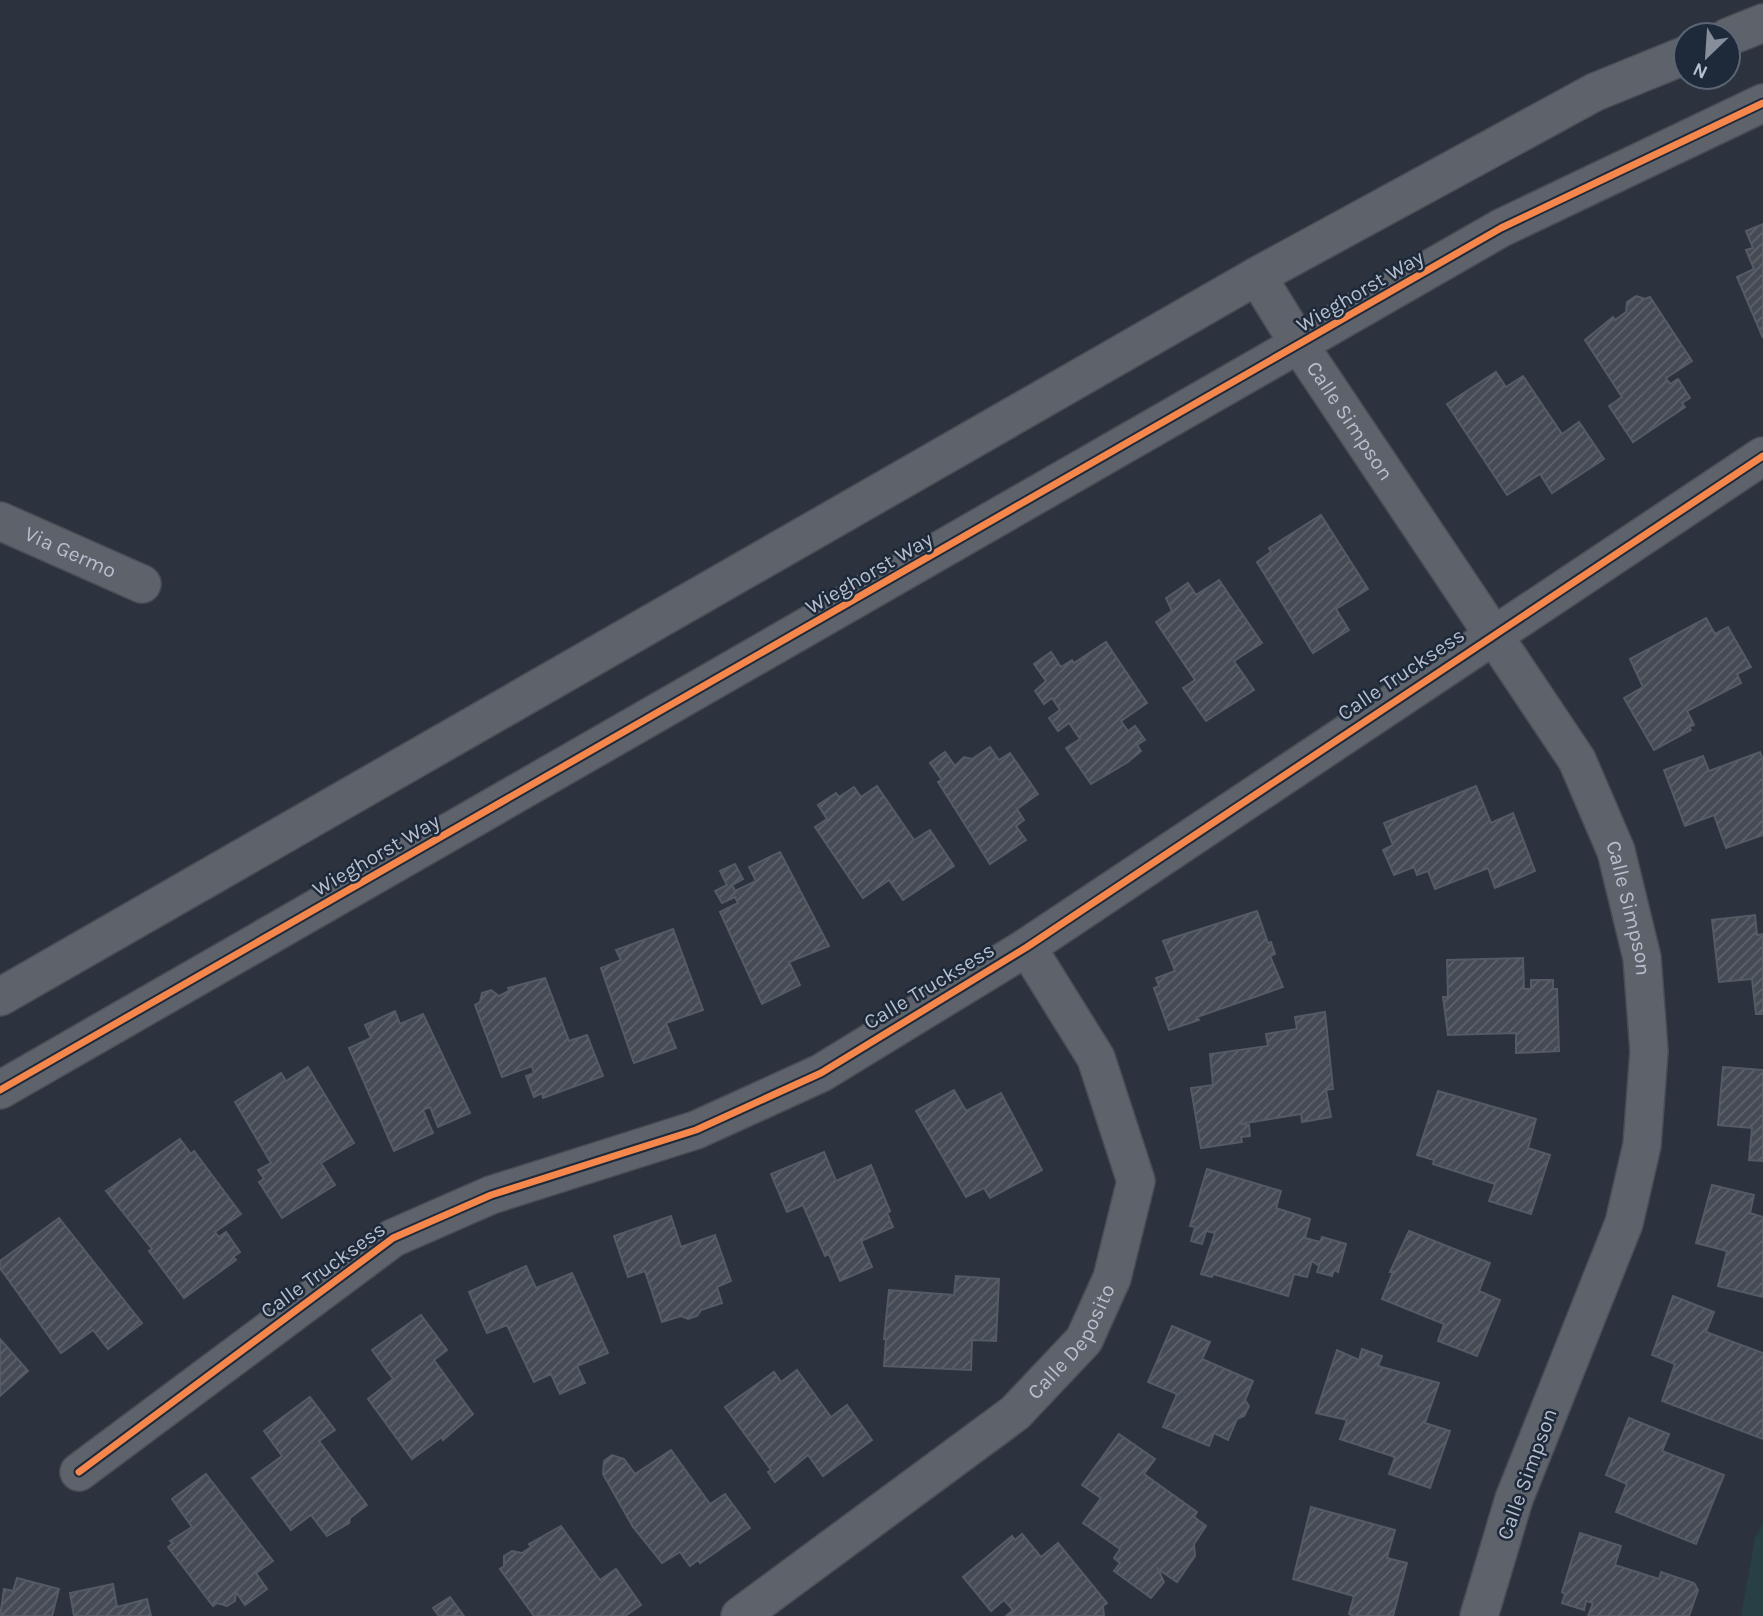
<svg xmlns="http://www.w3.org/2000/svg" width="1763" height="1616" viewBox="0 0 1763 1616" font-family="Karla,sans-serif">
<style>
.green{fill:#283f45}
.building{fill:url(#building-hatch);stroke:#545b64;stroke-width:2}
.lines{fill:none;stroke-linecap:round;stroke-linejoin:round}
.minor-casing{stroke:#494e56;stroke-width:40}
.minor{stroke:#5d626b;stroke-width:37}
.cycleway-casing{stroke:#1e293a;stroke-width:11}
.cycleway{stroke:#f5874c;stroke-width:7}
.labels{text-anchor:middle;dominant-baseline:central;stroke-width:5;stroke-linejoin:round;paint-order:stroke}
.street-label{font-size:21px;fill:#b7bfce;stroke:#1e293a}
</style>
<defs>
<pattern id="building-hatch" width="6" height="6" patternUnits="userSpaceOnUse" patternTransform="scale(1.75)"><rect width="6" height="6" fill="#454b54"/><path d="M-1 1l2-2M0 6l6-6M5 7l2-2" fill="none" stroke="#5e636b"/></pattern>
</defs>
<rect width="100%" height="100%" fill="#2c333e"/>
<polygon class="green" points="1763,1523 1763,1616 1741,1616 1755,1538"/>
<g class="building">
<polygon points="1763,224 1763,338 1737,277 1754,269 1746,250 1753,248 1746,231"/>
<polygon points="1636,296 1645,299 1650,297 1692,361 1666,378 1670,384 1678,379 1690,398 1682,403 1685,407 1633,442 1609,406 1622,397 1585,340 1613,317 1615,320 1626,312 1627,302"/>
<polygon points="1496,372 1506,387 1523,376 1562,434 1579,422 1604,459 1552,493 1540,474 1507,495 1447,404"/>
<polygon points="1321,515 1368,589 1336,609 1349,630 1313,653 1257,562 1271,552 1269,548"/>
<polygon points="1219,580 1262,643 1234,661 1254,690 1206,721 1183,688 1195,680 1156,622 1172,611 1166,598 1188,583 1196,595"/>
<polygon points="1706,618 1715,634 1728,627 1751,667 1737,674 1741,683 1687,711 1694,725 1689,727 1691,730 1654,750 1624,698 1643,687 1630,659"/>
<polygon points="1106,642 1147,703 1121,721 1128,731 1135,726 1145,740 1137,745 1141,751 1128,762 1091,784 1066,748 1080,739 1069,723 1058,731 1049,718 1060,710 1052,698 1044,704 1035,691 1046,681 1034,664 1051,652 1061,667 1072,660 1074,663"/>
<polygon points="990,747 999,760 1010,753 1038,794 1017,809 1024,820 1016,826 1026,840 990,864 938,782 942,780 930,763 945,752 955,766 964,757 972,759"/>
<polygon points="1760,752 1763,760 1763,835 1726,848 1714,815 1685,826 1664,770 1703,756 1709,771"/>
<polygon points="877,786 914,840 930,830 954,866 903,900 889,880 863,898 815,827 827,819 818,805 836,793 839,797 854,787 861,797"/>
<polygon points="1476,786 1491,823 1513,813 1535,871 1495,888 1488,868 1435,889 1428,871 1417,875 1414,867 1394,875 1383,850 1393,845 1384,823"/>
<polygon points="780,852 829,946 789,962 800,985 762,1004 720,912 738,903 735,897 722,903 715,891 727,885 720,871 735,864 743,879 732,885 735,891 756,881 749,867"/>
<polygon points="1257,911 1268,943 1271,942 1275,954 1270,956 1283,987 1197,1017 1199,1020 1169,1030 1154,988 1159,986 1156,978 1175,971 1163,941"/>
<polygon points="1755,915 1757,935 1763,934 1763,1014 1756,1014 1752,979 1719,982 1712,920"/>
<polygon points="673,929 703,1010 666,1023 676,1048 634,1063 601,968 621,960 616,950"/>
<polygon points="1523,958 1524,989 1531,989 1531,980 1553,980 1553,989 1557,989 1559,1051 1516,1053 1516,1033 1448,1035 1443,997 1448,997 1447,960"/>
<polygon points="545,978 569,1041 587,1035 603,1076 543,1098 542,1093 534,1097 526,1076 534,1073 532,1066 502,1077 475,1005 480,1002 482,993 491,990 499,996 509,991 508,988"/>
<polygon points="395,1011 400,1024 423,1014 470,1113 438,1127 430,1107 423,1110 433,1133 394,1151 349,1048 371,1038 365,1025"/>
<polygon points="1325,1012 1333,1089 1326,1090 1331,1117 1302,1122 1301,1114 1240,1124 1249,1125 1250,1136 1241,1137 1242,1142 1201,1148 1191,1088 1213,1085 1210,1054 1268,1046 1266,1034 1297,1029 1295,1017"/>
<polygon points="308,1067 354,1143 321,1163 335,1185 282,1218 259,1182 264,1179 258,1170 271,1163 235,1102 281,1073 286,1081"/>
<polygon points="1723,1067 1763,1070 1763,1161 1749,1160 1752,1128 1718,1125"/>
<polygon points="954,1090 966,1111 1001,1093 1042,1170 990,1198 984,1188 966,1197 916,1111"/>
<polygon points="1438,1091 1536,1119 1528,1148 1550,1155 1531,1214 1489,1201 1495,1184 1433,1164 1434,1160 1417,1155"/>
<polygon points="180,1139 191,1154 194,1151 241,1214 215,1232 219,1237 226,1232 240,1252 233,1257 236,1260 184,1298 149,1251 152,1249 106,1191"/>
<polygon points="824,1152 836,1181 871,1165 890,1211 887,1213 893,1227 861,1241 872,1267 840,1281 829,1254 825,1256 803,1205 787,1212 771,1174"/>
<polygon points="1207,1169 1281,1191 1276,1208 1310,1219 1305,1238 1320,1242 1322,1237 1346,1244 1338,1272 1334,1270 1332,1276 1317,1272 1319,1266 1312,1261 1307,1277 1294,1274 1288,1296 1213,1274 1212,1277 1201,1274 1215,1233 1206,1231 1202,1244 1191,1241 1195,1227 1190,1226"/>
<polygon points="1712,1185 1754,1195 1750,1213 1763,1217 1763,1297 1718,1286 1727,1251 1696,1243"/>
<polygon points="671,1216 681,1247 715,1235 731,1281 717,1287 722,1303 701,1310 697,1316 688,1319 681,1316 662,1322 645,1271 628,1277 614,1236"/>
<polygon points="59,1218 142,1323 108,1349 93,1330 61,1353 0,1268 0,1261"/>
<polygon points="1409,1231 1490,1263 1479,1291 1500,1300 1477,1356 1438,1341 1444,1324 1382,1299 1393,1272 1390,1272"/>
<polygon points="526,1266 536,1288 572,1273 608,1353 577,1366 585,1383 560,1394 551,1374 534,1382 507,1325 487,1333 469,1292"/>
<polygon points="956,1276 999,1279 996,1341 972,1340 971,1370 884,1366 886,1339 884,1339 889,1290 954,1295"/>
<polygon points="1673,1296 1714,1312 1706,1332 1763,1353 1763,1439 1662,1401 1675,1364 1652,1355"/>
<polygon points="421,1315 447,1350 434,1360 473,1414 443,1440 442,1437 412,1459 368,1399 393,1379 372,1350"/>
<polygon points="1172,1326 1210,1342 1202,1359 1253,1381 1245,1400 1249,1406 1244,1416 1237,1419 1228,1440 1214,1433 1209,1446 1163,1427 1177,1394 1148,1382"/>
<polygon points="0,1339 28,1371 0,1396"/>
<polygon points="1362,1349 1382,1356 1378,1366 1439,1383 1425,1423 1450,1431 1430,1488 1389,1474 1395,1457 1340,1439 1347,1420 1316,1413 1337,1350 1359,1360"/>
<polygon points="797,1370 831,1417 847,1405 872,1440 823,1476 808,1455 775,1482 768,1472 771,1470 725,1407 774,1372 781,1382"/>
<polygon points="310,1397 335,1430 319,1441 367,1505 350,1518 349,1523 327,1536 311,1515 291,1530 252,1478 282,1456 264,1431"/>
<polygon points="1629,1418 1669,1434 1662,1451 1724,1475 1696,1544 1616,1512 1627,1484 1606,1475"/>
<polygon points="1119,1434 1155,1459 1144,1474 1197,1512 1194,1517 1206,1526 1194,1544 1195,1556 1177,1582 1158,1569 1164,1582 1151,1598 1114,1571 1120,1563 1114,1558 1120,1549 1083,1523 1101,1498 1082,1485"/>
<polygon points="671,1450 710,1504 725,1494 750,1528 700,1563 698,1560 690,1566 680,1552 662,1563 633,1527 603,1474 604,1461 612,1455 624,1459 635,1474"/>
<polygon points="206,1474 273,1561 256,1573 267,1589 245,1605 236,1592 235,1601 227,1606 217,1603 213,1606 168,1547 173,1543 170,1541 192,1527 172,1499"/>
<polygon points="1311,1507 1395,1530 1387,1558 1407,1563 1393,1616 1353,1616 1349,1614 1354,1596 1293,1579"/>
<polygon points="561,1526 600,1580 616,1569 641,1605 625,1616 534,1616 500,1569 504,1566 504,1556 512,1551 522,1553 531,1547 529,1544"/>
<polygon points="1580,1533 1621,1546 1615,1565 1659,1579 1661,1572 1694,1583 1698,1590 1689,1616 1588,1616 1593,1603 1586,1601 1584,1610 1562,1603 1565,1594 1562,1592"/>
<polygon points="1022,1534 1041,1557 1058,1543 1107,1603 1103,1606 1104,1616 1006,1616 1013,1610 1004,1600 991,1611 963,1577 1012,1536 1015,1540"/>
<polygon points="17,1578 59,1589 52,1616 0,1616 4,1589 13,1591"/>
<polygon points="113,1584 117,1607 147,1599 151,1616 74,1616 70,1593"/>
<polygon points="450,1597 464,1616 439,1616 433,1608"/>
</g>
<g class="lines">
<defs>
<g id="minor">
<polyline points="1728,37 1763,23"/>
<path id="s1" d="M1257,276L1300,346L1577,760L1616,851L1642,958L1649,1051L1642,1145L1624,1223L1514,1499L1479,1616"/>
<path id="s2" d="M0,521L142,584"/>
<polyline points="0,997 1257,276 1595,92 1686,55"/>
<polyline points="0,1090 1501,228 1763,103"/>
<polyline points="79,1472 393,1238 491,1195 696,1130 821,1073 1027,947 1763,456"/>
<path id="s3" d="M740,1616L1015,1413L1084,1340L1112,1278L1136,1181L1096,1058L1027,947"/>
</g>
</defs>
<use href="#minor" class="minor-casing"/>
<use href="#minor" class="minor"/>
<defs>
<g id="cycleway">
<polyline points="0,1090 1501,228 1763,103"/>
<polyline points="79,1472 393,1238 491,1195 696,1130 821,1073 1027,947 1763,456"/>
</g>
</defs>
<use href="#cycleway" class="cycleway-casing"/>
<use href="#cycleway" class="cycleway"/>
</g>
<g class="labels">
<g class="street-label">
<text transform="translate(1360 291) rotate(-30)">Wieghorst Way</text>
<text stroke="none"><textPath href="#s1" startOffset="172">Calle Simpson</textPath></text>
<text stroke="none"><textPath href="#s2" startOffset="77">Via Germo</textPath></text>
<text transform="translate(869 573) rotate(-30)">Wieghorst Way</text>
<text transform="translate(1401 674) rotate(-34)">Calle Trucksess</text>
<text transform="translate(376 855) rotate(-30)">Wieghorst Way</text>
<text stroke="none"><textPath href="#s1" startOffset="738">Calle Simpson</textPath></text>
<text transform="translate(929 986) rotate(-31)">Calle Trucksess</text>
<text transform="translate(323 1270) rotate(-36)">Calle Trucksess</text>
<text stroke="none"><textPath href="#s3" startOffset="434">Calle Deposito</textPath></text>
<text transform="translate(1527 1474) rotate(-70)">Calle Simpson</text>
</g>
</g>
<g transform="translate(1707 56) rotate(205)"><circle r="33" fill="#1e293a" stroke="#5b6575" stroke-width="2"/>
<path d="M0-5L12 26L0 18L-12 26Z" fill="#868e9c"/>
<text y="-10" font-size="19" font-weight="bold" text-anchor="middle" fill="#b7bfce">N</text>
</g>
</svg>
